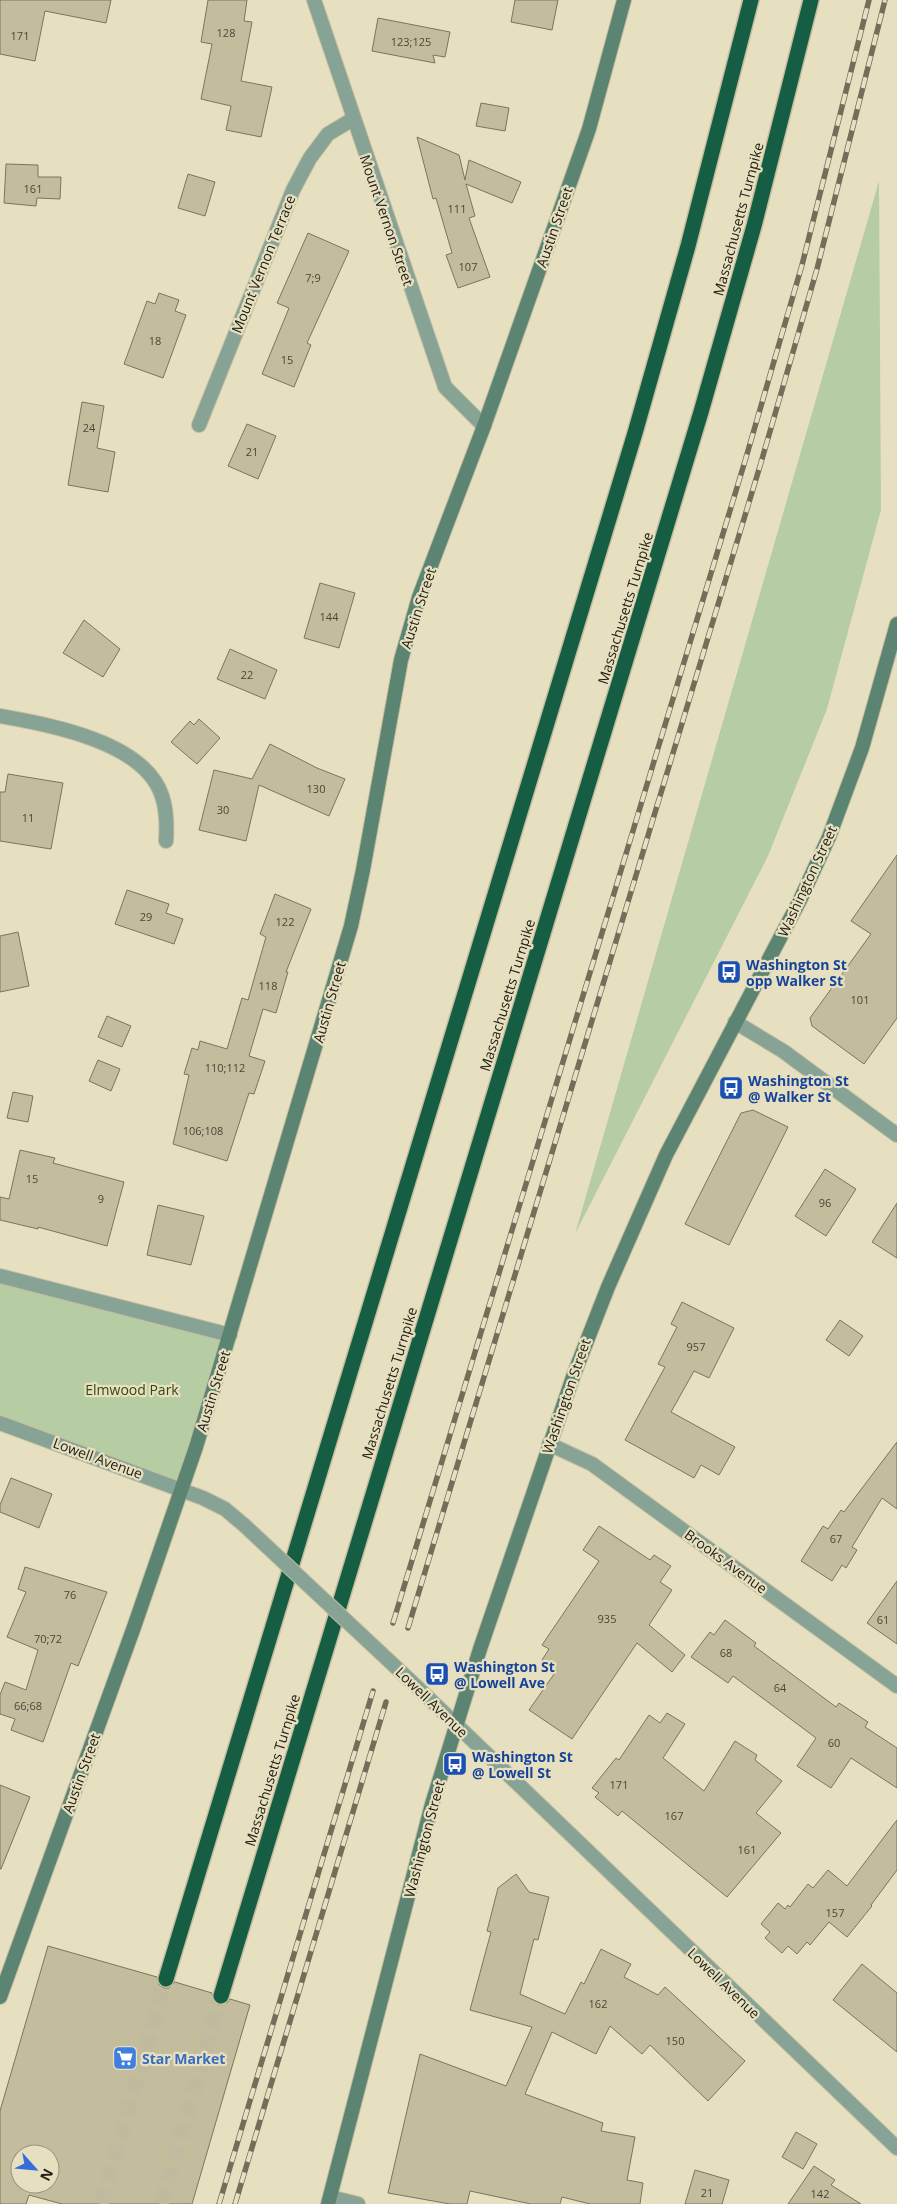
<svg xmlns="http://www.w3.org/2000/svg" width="897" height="2204" viewBox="0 0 897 2204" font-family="'Open Sans',sans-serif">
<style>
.green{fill:#b6cca3}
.building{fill:#c3bc9d;stroke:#7c7558;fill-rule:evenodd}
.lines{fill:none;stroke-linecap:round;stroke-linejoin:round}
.motorway-tunnel{stroke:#c0ba9e;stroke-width:15;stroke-dasharray:15 8;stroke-linecap:butt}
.minor-casing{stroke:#c4bda1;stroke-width:16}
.tertiary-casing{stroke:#c4bda1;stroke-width:16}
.secondary-casing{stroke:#c4bda1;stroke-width:16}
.motorway-casing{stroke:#c4bda1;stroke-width:18}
.minor{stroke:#87a395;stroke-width:14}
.tertiary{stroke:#87a395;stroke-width:14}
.secondary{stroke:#5b8572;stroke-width:14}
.motorway{stroke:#155e43;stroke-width:15}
.rail-casing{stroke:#726e5a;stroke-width:5.5}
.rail{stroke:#e7e0c0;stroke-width:4;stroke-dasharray:11;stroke-linecap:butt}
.tertiary-bridge-casing{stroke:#c4bda1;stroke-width:16;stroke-linecap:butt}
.tertiary-bridge{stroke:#87a395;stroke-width:14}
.labels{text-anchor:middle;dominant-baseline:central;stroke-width:4.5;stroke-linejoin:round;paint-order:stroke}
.number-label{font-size:11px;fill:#4b4737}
.street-label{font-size:14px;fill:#232015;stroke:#e7e0c0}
.transit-label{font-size:14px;font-weight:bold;fill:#164399;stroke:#e7e0c0;text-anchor:start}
.park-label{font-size:14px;fill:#30490e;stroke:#e7e0c0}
.shop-label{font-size:14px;font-weight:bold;fill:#366cbe;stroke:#e7e0c0;text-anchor:start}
</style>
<rect width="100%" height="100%" fill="#e7e0c0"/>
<g class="green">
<polygon points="879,181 881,510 827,709 768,856 575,1234"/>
<polygon points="0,1276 230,1335 182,1489 0,1423"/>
</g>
<g class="building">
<polygon points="0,0 111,0 106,23 45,11 35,61 0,54"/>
<polygon points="208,0 247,0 244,21 252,22 241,81 272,87 261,137 226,130 231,106 201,99 212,44 201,42"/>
<polygon points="515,0 558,0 552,30 511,22"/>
<polygon points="378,18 450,32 445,57 433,55 435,63 372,51"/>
<polygon points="481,103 509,108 505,131 476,126"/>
<polygon points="417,137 459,155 465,180 469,160 521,182 512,203 466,184 475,216 469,218 490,277 458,288 446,255 452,253 436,198 433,199"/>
<polygon points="6,164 38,165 38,177 61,177 60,199 37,198 36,206 4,203"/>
<polygon points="188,174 215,182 205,216 178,208"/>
<polygon points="308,233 349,251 307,343 311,345 294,387 262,374 289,308 277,303"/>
<polygon points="159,293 179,300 175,311 186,315 163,378 124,364 147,301 155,304"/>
<polygon points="82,402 104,406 97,448 115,452 108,492 68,485"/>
<polygon points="247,424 276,436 258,479 228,466"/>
<polygon points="320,583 355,593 339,648 304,638"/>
<polygon points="84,620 120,649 103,677 63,653"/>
<polygon points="230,649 277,670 265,699 217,679"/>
<polygon points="199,719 220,738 197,764 171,742 190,721 194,725"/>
<polygon points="270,744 317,768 345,779 329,816 259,785 246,841 199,830 214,770 252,779"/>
<polygon points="8,774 63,783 51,849 0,841 0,792 5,792"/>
<polygon points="897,855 897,1018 864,1064 812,1026 810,1018 871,934 851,921"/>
<polygon points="127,890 169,904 166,913 183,919 174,944 115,924"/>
<polygon points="275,894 311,909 286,972 288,972 276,1013 263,1009 249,1056 265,1061 254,1094 249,1093 227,1161 173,1144 189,1075 184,1074 192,1048 198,1050 200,1041 227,1049 242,998 248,1000 266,937 260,934"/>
<polygon points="18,932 29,986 0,992 0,936"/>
<polygon points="107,1016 131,1026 122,1047 98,1037"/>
<polygon points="98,1060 120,1069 111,1091 89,1081"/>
<polygon points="13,1092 33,1096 28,1122 7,1118"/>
<polygon points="753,1110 788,1127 729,1245 685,1224 741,1113"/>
<polygon points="20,1150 55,1158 53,1163 124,1182 107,1246 38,1227 38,1229 0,1220 0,1197 9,1199"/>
<polygon points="825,1169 856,1189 826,1236 795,1216"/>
<polygon points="897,1203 897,1258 872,1242"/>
<polygon points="158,1205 204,1216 191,1265 147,1255"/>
<polygon points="682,1302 734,1328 709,1378 694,1371 671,1412 735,1447 719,1475 701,1465 694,1478 625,1440 665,1367 658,1364 677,1327 671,1324"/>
<polygon points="840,1320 863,1336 849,1356 826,1340"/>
<polygon points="897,1442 897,1509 882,1498 852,1547 857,1550 846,1568 842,1565 832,1581 801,1561 823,1526 828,1529 841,1510 844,1512"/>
<polygon points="11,1478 52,1494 39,1528 0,1512 0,1505"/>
<polygon points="599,1526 650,1560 654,1555 671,1566 660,1582 672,1590 649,1625 685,1655 672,1672 637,1643 572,1739 529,1710 557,1670 542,1660 549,1649 542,1645 599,1561 583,1550"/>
<polygon points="25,1567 107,1592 78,1666 71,1663 43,1742 11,1730 15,1719 0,1714 0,1695 5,1682 26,1690 38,1650 7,1637 26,1592 18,1589"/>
<polygon points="897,1581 897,1644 867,1623"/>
<polygon points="725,1620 756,1643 754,1646 836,1707 839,1703 868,1722 865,1727 897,1748 897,1788 851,1758 831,1788 797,1766 816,1738 733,1676 728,1683 691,1657 710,1632 714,1635"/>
<polygon points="667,1713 685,1724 663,1758 704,1791 735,1741 757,1755 755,1760 782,1781 756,1813 781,1833 727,1897 622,1811 618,1816 595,1797 599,1793 592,1788 616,1758 619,1760 649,1715 660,1723"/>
<polygon points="0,1785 30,1797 1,1869 0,1869"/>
<polygon points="897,1820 897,1870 871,1905 872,1906 847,1937 829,1922 810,1945 807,1942 797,1954 788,1946 782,1953 765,1938 770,1932 761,1924 778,1903 785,1909 788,1905 790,1907 808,1884 813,1888 828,1870 847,1886"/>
<polygon points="516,1874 529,1892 549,1897 538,1940 534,1939 520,1994 565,2014 581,1982 584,1984 601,1949 631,1964 624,1977 658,1995 665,1987 745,2061 708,2101 650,2045 642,2054 610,2026 596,2054 552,2032 525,2094 603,2123 601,2131 635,2137 627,2180 643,2183 640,2204 590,2204 562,2197 560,2204 531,2204 470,2191 467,2204 450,2204 388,2193 420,2054 506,2086 532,2027 470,2010 491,1932 487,1931 498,1888"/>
<path d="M48,1946L157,1977L159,1985L164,1988H169L175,1982L212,1993L214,2002L219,2005L227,2003L230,1999L250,2005L192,2204H62L29,2195L26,2204H0V2111ZM20,2154H50V2184H20Z"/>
<polygon points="862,1964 897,1993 897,2052 833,2000"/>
<polygon points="796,2132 817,2144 803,2169 782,2157"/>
<polygon points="814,2166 835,2180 831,2185 861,2204 788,2204"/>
<polygon points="695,2170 729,2180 722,2204 685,2204"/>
</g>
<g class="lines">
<g class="motorway-tunnel">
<polyline points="101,2204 166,1979"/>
<polyline points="161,2204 221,1996"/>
</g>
<defs>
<g id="minor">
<polyline points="314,0 445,387 484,426"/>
<polyline points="199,425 293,190 310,158 328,134 353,119"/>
<path d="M0,716C49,725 144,741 162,796C167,811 167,826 166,841"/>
<polyline points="735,1022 783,1051 897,1135"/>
<polyline points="0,1276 230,1335"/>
<polyline points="549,1444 592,1464 897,1686"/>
<polyline points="330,2197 358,2204"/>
</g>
<g id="tertiary">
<polyline points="0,1423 203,1498 225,1509 244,1525"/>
<polyline points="417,1687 897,2148"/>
</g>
<g id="secondary">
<polyline points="0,1997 134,1627 196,1447 351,926 363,870 401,660 419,597 484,426 589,129 624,0"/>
<polyline points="328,2204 432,1804 480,1649 574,1374 608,1287 666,1155 800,900 829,837 862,748 897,624"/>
</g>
<g id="motorway">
<polyline points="166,1979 635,433 688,246 751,0"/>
<polyline points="221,1996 701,412 754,226 811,0"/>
</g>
</defs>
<use href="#minor" class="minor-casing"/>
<use href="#tertiary" class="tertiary-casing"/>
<use href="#secondary" class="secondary-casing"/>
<use href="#motorway" class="motorway-casing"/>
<use href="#minor" class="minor"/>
<use href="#tertiary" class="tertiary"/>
<use href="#secondary" class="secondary"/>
<use href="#motorway" class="motorway"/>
<defs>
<g id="rail">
<polyline points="393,1623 745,461 802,265 869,0"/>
<polyline points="408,1628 760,466 817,269 885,0"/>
<polyline points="219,2204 373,1691"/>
<polyline points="235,2204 386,1702"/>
</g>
</defs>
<use href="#rail" class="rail-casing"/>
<use href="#rail" class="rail"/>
<defs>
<polyline id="tertiary-bridge" points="244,1525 417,1687"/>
</defs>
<use href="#tertiary-bridge" class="tertiary-bridge-casing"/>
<use href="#tertiary-bridge" class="tertiary-bridge"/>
</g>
<defs>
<symbol id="bus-square" viewBox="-11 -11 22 22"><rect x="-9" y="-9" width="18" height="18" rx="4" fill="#1a4fb4" stroke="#e7e0c0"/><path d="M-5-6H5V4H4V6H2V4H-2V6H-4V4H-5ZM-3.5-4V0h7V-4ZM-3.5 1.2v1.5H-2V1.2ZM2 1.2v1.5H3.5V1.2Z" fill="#fff"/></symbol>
<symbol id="supermarket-square" viewBox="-11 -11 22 22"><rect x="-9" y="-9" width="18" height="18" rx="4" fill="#3f7fe0" stroke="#e7e0c0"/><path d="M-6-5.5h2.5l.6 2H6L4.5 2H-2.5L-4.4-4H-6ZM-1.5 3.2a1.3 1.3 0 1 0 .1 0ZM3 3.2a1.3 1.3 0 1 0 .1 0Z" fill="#fff"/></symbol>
</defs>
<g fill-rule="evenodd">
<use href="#bus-square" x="715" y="958" width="28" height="28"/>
<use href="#bus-square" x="717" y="1074" width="28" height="28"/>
<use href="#bus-square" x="423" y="1660" width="28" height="28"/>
<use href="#bus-square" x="441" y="1750" width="28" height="28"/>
<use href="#supermarket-square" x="111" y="2044" width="28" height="28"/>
</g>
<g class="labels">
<g class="number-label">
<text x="226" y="32">128</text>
<text x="20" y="35">171</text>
<text x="411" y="41">123;125</text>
<text x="33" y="188">161</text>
<text x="457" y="208">111</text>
<text x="468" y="266">107</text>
<text x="313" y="277">7;9</text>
<text x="155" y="340">18</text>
<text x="287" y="359">15</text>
<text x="89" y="427">24</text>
<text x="252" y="451">21</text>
<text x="329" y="616">144</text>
<text x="247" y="674">22</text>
<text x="316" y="788">130</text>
<text x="223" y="809">30</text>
<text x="28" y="817">11</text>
<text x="146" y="916">29</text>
<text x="285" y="921">122</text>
<text x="268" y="985">118</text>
<text x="860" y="999">101</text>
<text x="225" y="1067">110;112</text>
<text x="203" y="1130">106;108</text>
<text x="32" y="1178">15</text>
<text x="101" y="1198">9</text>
<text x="825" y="1202">96</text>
<text x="696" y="1346">957</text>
<text x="836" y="1538">67</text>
<text x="70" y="1594">76</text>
<text x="607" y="1618">935</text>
<text x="883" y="1619">61</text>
<text x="48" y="1638">70;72</text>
<text x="726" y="1652">68</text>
<text x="780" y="1687">64</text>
<text x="28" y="1705">66;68</text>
<text x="834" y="1742">60</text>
<text x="619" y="1784">171</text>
<text x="674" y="1815">167</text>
<text x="747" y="1849">161</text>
<text x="835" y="1912">157</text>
<text x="598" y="2003">162</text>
<text x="675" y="2040">150</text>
<text x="707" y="2192">21</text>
<text x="820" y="2193">142</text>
</g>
<g class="street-label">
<text transform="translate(738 219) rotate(-75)">Massachusetts Turnpike</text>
<text transform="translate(387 220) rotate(71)">Mount Vernon Street</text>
<text transform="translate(554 227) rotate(-71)">Austin Street</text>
<text transform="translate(263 264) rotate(-68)">Mount Vernon Terrace</text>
<text transform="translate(418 608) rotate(-72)">Austin Street</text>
<text transform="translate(625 608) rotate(-73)">Massachusetts Turnpike</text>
<text transform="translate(807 881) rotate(-65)">Washington Street</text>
<text transform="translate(507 995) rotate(-73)">Massachusetts Turnpike</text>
<text transform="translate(329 1002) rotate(-74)">Austin Street</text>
<text transform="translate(389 1383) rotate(-73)">Massachusetts Turnpike</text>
<text transform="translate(213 1391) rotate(-73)">Austin Street</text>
<text transform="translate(566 1396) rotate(-71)">Washington Street</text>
<text transform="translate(98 1458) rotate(20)">Lowell Avenue</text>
<text transform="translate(726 1561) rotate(36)">Brooks Avenue</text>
<text transform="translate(432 1702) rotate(44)">Lowell Avenue</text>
<text transform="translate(272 1770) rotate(-73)">Massachusetts Turnpike</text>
<text transform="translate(81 1773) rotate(-70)">Austin Street</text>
<text transform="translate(424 1839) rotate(-75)">Washington Street</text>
<text transform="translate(724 1983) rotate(44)">Lowell Avenue</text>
</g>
<g class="transit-label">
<text x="746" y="964">Washington St<tspan x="746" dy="16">opp Walker St</tspan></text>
<text x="748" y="1080">Washington St<tspan x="748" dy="16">@ Walker St</tspan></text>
<text x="454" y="1666">Washington St<tspan x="454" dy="16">@ Lowell Ave</tspan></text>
<text x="472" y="1756">Washington St<tspan x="472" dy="16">@ Lowell St</tspan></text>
</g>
<g class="park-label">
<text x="132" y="1389">Elmwood Park</text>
</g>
<g class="shop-label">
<text x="142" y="2058">Star Market</text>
</g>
</g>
<g transform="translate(35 2169) rotate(117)"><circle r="24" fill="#e7e0c0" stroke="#99937c"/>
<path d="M0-4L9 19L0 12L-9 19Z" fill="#366cdb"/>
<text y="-8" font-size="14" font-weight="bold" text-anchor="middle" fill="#232015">N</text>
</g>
</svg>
